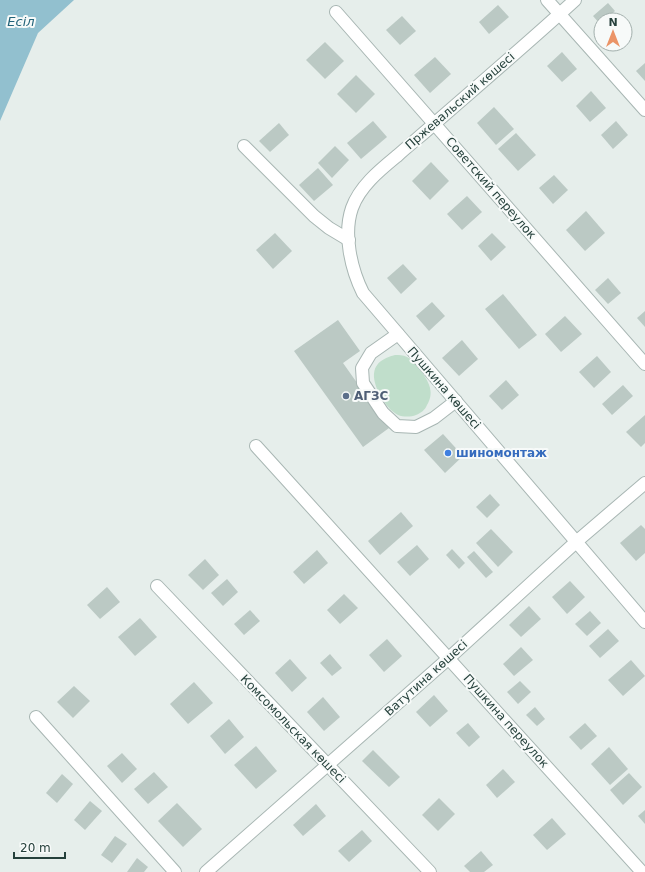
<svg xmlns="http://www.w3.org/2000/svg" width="645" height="872" viewBox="0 0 645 872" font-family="'DejaVu Sans',sans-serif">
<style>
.green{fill:#c0decb}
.water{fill:#92c0cf}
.building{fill:#bbc9c4}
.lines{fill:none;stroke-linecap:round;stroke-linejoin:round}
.minor-casing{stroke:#a8b6b3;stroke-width:14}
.minor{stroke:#fff;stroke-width:12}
.service-dot{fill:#5c6f8a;stroke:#f7faf9;stroke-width:1.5}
.shop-dot{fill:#3f7fe0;stroke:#f7faf9;stroke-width:1.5}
.labels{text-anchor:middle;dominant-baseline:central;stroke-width:4;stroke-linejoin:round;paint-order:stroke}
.street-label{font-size:12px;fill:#25403b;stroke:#f7faf9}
.service-label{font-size:12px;font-weight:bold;fill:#4e5e75;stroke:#f7faf9;text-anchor:start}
.shop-label{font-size:12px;font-weight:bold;fill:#366cbe;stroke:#f7faf9;text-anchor:start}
.water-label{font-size:13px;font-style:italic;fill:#226379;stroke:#f7faf9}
</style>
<rect width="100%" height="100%" fill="#e6eeeb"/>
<path class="green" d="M395,355C399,355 403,355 407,357C411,359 414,363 418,367C427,379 436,391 427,405C425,410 421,413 416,415C411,417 403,417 398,415C390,411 385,403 381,397C370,377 370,361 395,355Z"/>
<polygon class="water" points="0,0 74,0 38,33 0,121"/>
<g class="building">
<polygon points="608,3 615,11 605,20 601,20 601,23 600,24 593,16"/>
<polygon points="498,5 509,17 489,34 479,22"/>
<polygon points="402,16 416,31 400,45 386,30"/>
<polygon points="325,42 344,61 325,79 306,60"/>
<polygon points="562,52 577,69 562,82 547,66"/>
<polygon points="435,57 451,74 430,93 414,75"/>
<polygon points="645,63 645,81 636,71"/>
<polygon points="356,75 375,94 356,113 337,94"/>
<polygon points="591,91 606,108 590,122 576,106"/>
<polygon points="494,107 514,129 496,145 477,123"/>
<polygon points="373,121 387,137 361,159 347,143"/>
<polygon points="616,121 628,135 613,149 601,135"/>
<polygon points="279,123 289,135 270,152 259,141"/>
<polygon points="516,133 536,155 518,171 498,149"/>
<polygon points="335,146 349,160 332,178 318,163"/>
<polygon points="431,162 449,181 430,200 412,181"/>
<polygon points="318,168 333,185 314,201 299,185"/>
<polygon points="554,175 568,190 553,204 539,188"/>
<polygon points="467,196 482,212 462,230 447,214"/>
<polygon points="586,211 605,233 585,251 566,230"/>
<polygon points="275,233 292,251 273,269 256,250"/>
<polygon points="492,233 506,247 491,261 478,246"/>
<polygon points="403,264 417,279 401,294 387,278"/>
<polygon points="608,278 621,293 608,304 595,290"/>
<polygon points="503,294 537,335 519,349 485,309"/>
<polygon points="432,302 445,316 429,331 416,316"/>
<polygon points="645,311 645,327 637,318"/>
<polygon points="565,316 582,334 561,352 545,334"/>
<polygon points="338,320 360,351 343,363 389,428 363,447 294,351"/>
<polygon points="462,340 478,359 459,376 442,358"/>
<polygon points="597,356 611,372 594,388 579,372"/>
<polygon points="506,380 519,395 502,410 489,396"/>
<polygon points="623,385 633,396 612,415 602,404"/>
<polygon points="645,415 645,443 641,447 626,432"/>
<polygon points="443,434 463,456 445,473 424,450"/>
<polygon points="490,494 500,505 487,518 476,507"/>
<polygon points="401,512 413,526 380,555 368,541"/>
<polygon points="641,525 645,529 645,553 636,561 620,543"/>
<polygon points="491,529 513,552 498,567 476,543"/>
<polygon points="417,545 429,559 410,576 397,562"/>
<polygon points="452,549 465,563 459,569 446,555"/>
<polygon points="317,550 328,563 304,584 293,572"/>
<polygon points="474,551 493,572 486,578 467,557"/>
<polygon points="205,559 219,575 203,590 188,575"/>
<polygon points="227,579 238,592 223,606 211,593"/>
<polygon points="570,581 585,597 567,614 552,597"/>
<polygon points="107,587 120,602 100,619 87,605"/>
<polygon points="344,594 358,608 340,624 327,610"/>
<polygon points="529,606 541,619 521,637 509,625"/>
<polygon points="250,610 260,621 244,635 234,624"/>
<polygon points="590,611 601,623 587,636 575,624"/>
<polygon points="140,618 157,637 135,656 118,637"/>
<polygon points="608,629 619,641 600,658 589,646"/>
<polygon points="387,639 402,656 384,672 369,655"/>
<polygon points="521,647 533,660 514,676 503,664"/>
<polygon points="330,654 342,668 332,676 320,663"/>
<polygon points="290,659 307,678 292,692 275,673"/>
<polygon points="631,660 645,676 623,696 608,680"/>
<polygon points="520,681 531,692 518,704 507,692"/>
<polygon points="194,682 213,703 188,724 170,704"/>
<polygon points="74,686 90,701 73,718 57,702"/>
<polygon points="434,695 448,711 430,727 416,712"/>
<polygon points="323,697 340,717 324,731 307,712"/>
<polygon points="535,707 545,719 537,726 526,715"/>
<polygon points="229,719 244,737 225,754 210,736"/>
<polygon points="468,723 480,737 469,747 456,733"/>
<polygon points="585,723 597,736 581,750 569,737"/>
<polygon points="256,746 277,771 256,789 234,765"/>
<polygon points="609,747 628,769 610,785 591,764"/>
<polygon points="373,750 400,777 389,787 362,761"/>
<polygon points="122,753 137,769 122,783 107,766"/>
<polygon points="503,769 515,782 497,798 486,785"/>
<polygon points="154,772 168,787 148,804 134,789"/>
<polygon points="629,773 642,787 623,805 610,790"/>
<polygon points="62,774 73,784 57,803 46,793"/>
<polygon points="439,798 455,814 438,831 422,815"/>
<polygon points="90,801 102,811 85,830 74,820"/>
<polygon points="177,803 202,829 183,847 158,821"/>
<polygon points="316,804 326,816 303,836 293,825"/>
<polygon points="645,810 645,824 638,816"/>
<polygon points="552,818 566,834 547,850 533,835"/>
<polygon points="362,830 372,841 349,862 338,851"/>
<polygon points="115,836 127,844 112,863 101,855"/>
<polygon points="481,851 493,865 484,872 470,872 464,866"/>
<polygon points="137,858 148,867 144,872 127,872"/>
</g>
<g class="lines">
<defs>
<g id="minor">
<polyline points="547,0 645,110"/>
<path d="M575,0C529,42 481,83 434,124C422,135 409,145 397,156C380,170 360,186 352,208C343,234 351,269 363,293L645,622"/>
<polyline points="336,12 645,364"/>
<polyline points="244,146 314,216 329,228 349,240"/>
<polyline points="398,334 371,353 362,368 363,383 383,413 397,426 416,427 434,418 456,401"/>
<polyline points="256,446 642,872"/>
<polyline points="157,586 430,872"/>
<polyline points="36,717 175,872"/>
<polyline points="206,872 449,658 576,542 645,483"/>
</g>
</defs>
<use href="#minor" class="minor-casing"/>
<use href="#minor" class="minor"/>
</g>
<circle class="service-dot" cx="346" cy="396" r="4"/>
<circle class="shop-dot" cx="448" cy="453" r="4"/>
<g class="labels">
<g class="street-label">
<text transform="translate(460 101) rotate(-41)">Пржевальский көшесі</text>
<text transform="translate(491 188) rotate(49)">Советский переулок</text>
<text transform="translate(444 388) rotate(49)">Пушкина көшесі</text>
<text transform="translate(426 678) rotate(-42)">Ватутина көшесі</text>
<text transform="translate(506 721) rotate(48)">Пушкина переулок</text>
<text transform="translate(293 729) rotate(46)">Комсомольская көшесі</text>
</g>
<g class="service-label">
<text x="354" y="396">АГЗС</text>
</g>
<g class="shop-label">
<text x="456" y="453">шиномонтаж</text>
</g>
<g class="water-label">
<text x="21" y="21">Есіл</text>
</g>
</g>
<g transform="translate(613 32)"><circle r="19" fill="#f7faf9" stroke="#a3b0ad"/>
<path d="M0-3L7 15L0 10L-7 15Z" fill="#eb9467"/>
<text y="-6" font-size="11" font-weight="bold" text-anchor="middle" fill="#25403b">N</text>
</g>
<path d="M14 852v6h51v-6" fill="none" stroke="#25403b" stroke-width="2"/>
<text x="20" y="852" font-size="12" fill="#25403b" stroke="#f7faf9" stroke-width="3" paint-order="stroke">20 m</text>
</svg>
